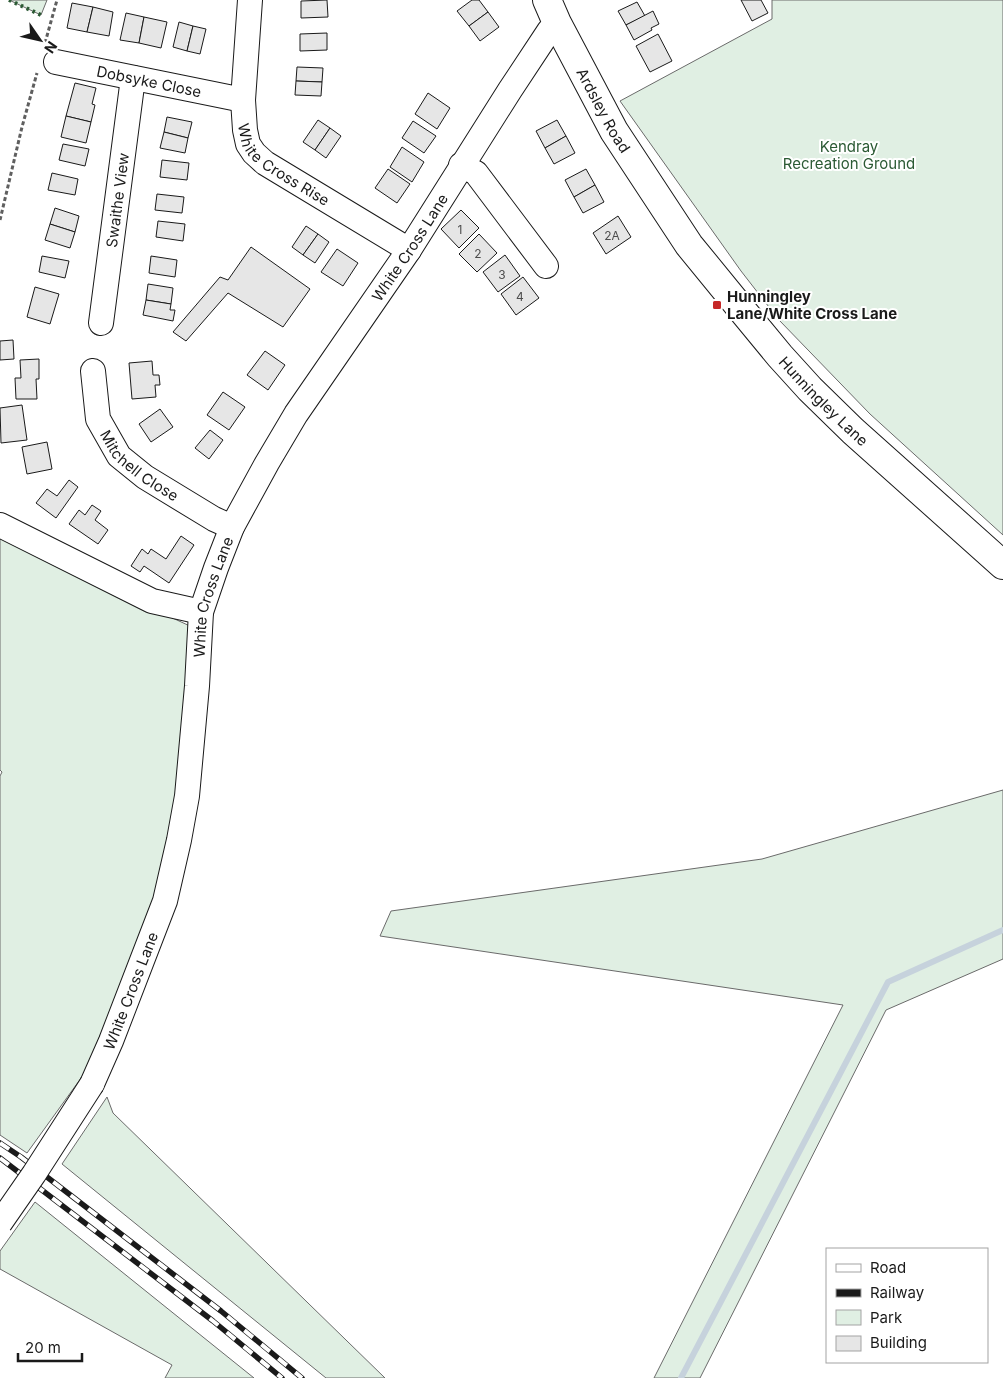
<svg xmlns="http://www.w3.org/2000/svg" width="1003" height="1378" viewBox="0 0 1003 1378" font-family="Inter,sans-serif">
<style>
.green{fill:#e0efe3;stroke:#6a6a6a}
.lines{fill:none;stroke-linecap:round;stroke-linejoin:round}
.stream{stroke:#c6d2dc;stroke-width:6}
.building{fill:#e6e6e6;stroke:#1a1a1a}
.minor-casing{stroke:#1a1a1a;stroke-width:26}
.major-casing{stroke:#1a1a1a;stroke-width:30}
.path{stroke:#5f5f5f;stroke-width:3;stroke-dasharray:4 2.5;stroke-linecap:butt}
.minor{stroke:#fff;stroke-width:24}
.major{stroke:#fff;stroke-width:28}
.rail-casing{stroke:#1a1a1a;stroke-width:5.5}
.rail{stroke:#fff;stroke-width:4;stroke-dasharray:11;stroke-linecap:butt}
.minor-bridge-casing{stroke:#1a1a1a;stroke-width:26;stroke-linecap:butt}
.minor-bridge{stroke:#fff;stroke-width:24}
.hedge{stroke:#2b5a34;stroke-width:4;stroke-dasharray:2.5 4;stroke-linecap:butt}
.poi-dot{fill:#c62828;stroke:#fff;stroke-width:2}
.labels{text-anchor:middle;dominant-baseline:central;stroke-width:4;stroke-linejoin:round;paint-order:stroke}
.number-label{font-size:12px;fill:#4d4d4d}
.street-label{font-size:15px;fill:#1a1a1a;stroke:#fff}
.park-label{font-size:15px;fill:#2b5a34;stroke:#fff}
.poi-label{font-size:15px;font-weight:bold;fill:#1a1a1a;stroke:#fff;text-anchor:start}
</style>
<rect width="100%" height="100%" fill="#fff"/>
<g class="green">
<polygon points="9,0 47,0 41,15"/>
<polygon points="772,0 1003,0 1003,535 870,414 779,320 741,271 620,101 772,19"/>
<polygon points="0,538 192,627 182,794 156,903 84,1074 27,1153 0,1135 0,776 2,772 0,770"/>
<polygon points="1003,790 1003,959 886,1010 700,1378 654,1378 843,1005 380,936 391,911 762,859"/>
<polygon points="107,1097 113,1113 385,1378 326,1378 62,1164"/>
<polygon points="35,1202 254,1378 165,1378 172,1365 0,1269 0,1251"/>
</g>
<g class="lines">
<polyline class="stream" points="681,1378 888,982 1003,930"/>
</g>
<g class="building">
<polygon points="327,0 328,17 301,18 301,1"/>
<polygon points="472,0 479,0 488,12 469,26 457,11"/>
<polygon points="741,0 761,0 768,13 752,21"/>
<polygon points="637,2 645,16 626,25 618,11"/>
<polygon points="72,3 93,7 87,32 67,28"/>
<polygon points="93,7 113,12 109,36 87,32"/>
<polygon points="653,11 659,24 651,28 652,30 634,40 626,25"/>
<polygon points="488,12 499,27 480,41 469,26"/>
<polygon points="126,13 144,17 139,43 120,40"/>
<polygon points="144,17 167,22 161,48 139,43"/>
<polygon points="179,22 193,26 187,51 173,47"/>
<polygon points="193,26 206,29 200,54 187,51"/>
<polygon points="327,33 327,50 300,51 300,34"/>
<polygon points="658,34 672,61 650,72 636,46"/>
<polygon points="297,67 323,68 322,82 296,81"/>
<polygon points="296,81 322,82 321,96 295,95"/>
<polygon points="75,83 96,88 92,104 95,105 91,122 66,116"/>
<polygon points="428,93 450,108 437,129 415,114"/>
<polygon points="66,116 91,122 86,143 61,137"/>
<polygon points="167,117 192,122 188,138 164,132"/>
<polygon points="318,120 330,128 315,150 303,142"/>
<polygon points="557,120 566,136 545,148 536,131"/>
<polygon points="413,121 436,136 424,153 402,138"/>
<polygon points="330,128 341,136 326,158 315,150"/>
<polygon points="164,132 188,138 185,153 160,148"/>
<polygon points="566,136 575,153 554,164 545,148"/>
<polygon points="63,144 89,149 85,166 59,160"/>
<polygon points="402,147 424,162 412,182 390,167"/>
<polygon points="162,160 189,163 187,180 160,177"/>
<polygon points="388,169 410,184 397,203 375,188"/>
<polygon points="586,169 595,185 574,197 565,180"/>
<polygon points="52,173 78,179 75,195 48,190"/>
<polygon points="595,185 604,202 583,213 574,197"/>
<polygon points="157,194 184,197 182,213 155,210"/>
<polygon points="55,208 79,216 75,232 50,224"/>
<polygon points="461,210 479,228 459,248 441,229"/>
<polygon points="618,216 631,237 606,254 593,233"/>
<polygon points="158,221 185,224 183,241 156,237"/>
<polygon points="50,224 75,232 70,248 45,240"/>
<polygon points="306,226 318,234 303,255 292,247"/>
<polygon points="318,234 329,242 315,263 303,255"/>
<polygon points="479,234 497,253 477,272 459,254"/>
<polygon points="251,247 310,289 283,327 228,293 186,341 173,332 220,277 228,280"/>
<polygon points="337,249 358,263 343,286 321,272"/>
<polygon points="505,255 520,276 498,292 483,272"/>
<polygon points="42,256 69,261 65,278 39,272"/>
<polygon points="151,256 177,260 175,277 149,273"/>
<polygon points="523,277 539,298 516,315 501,294"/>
<polygon points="148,284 173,288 171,304 146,300"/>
<polygon points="35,287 59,294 50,324 27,317"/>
<polygon points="146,300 171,304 170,310 175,310 173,321 143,315"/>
<polygon points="13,340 14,359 0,360 0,341"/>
<polygon points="265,351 285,365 268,390 247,375"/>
<polygon points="39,359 39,379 36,379 37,399 16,399 15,378 21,378 20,360"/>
<polygon points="152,361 153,375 159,375 160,385 155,385 156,397 132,399 129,363"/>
<polygon points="223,392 245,407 229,430 207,415"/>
<polygon points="22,405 27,440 1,443 0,408"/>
<polygon points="160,409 173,427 151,442 139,424"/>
<polygon points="210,430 223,440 209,459 195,448"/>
<polygon points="47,442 52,469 27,474 22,447"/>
<polygon points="69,480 78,487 56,518 36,503 47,489 57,496"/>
<polygon points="92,505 101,511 95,520 108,530 98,544 69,524 79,510 85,515"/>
<polygon points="181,536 194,545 169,583 144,566 140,572 131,566 142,549 148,554 151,549 166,559"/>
</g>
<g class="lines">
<defs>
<g id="minor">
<path id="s1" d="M250,0L243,100L245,130L248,144L254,153L265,163L409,250"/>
<path id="s2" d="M56,62L243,100"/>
<polyline points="461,165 476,173 546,266"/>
<path id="s3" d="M101,323L133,78"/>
<path id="s4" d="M93,371L98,419L119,456L145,477L214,519L232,527"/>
<polyline points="0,525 152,601 201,612"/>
<path id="s5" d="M92,1084L111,1041L165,901L179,840L187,796L197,686L201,612L216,568L232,527L267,463L296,414L409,250L510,90L549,31L557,23"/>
</g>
<g id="major">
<path id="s6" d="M547,0L557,23L614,131L689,245L747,316L780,356L810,389L853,431L1003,565"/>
</g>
</defs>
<use href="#minor" class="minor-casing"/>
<use href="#major" class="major-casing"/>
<g class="path">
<polyline points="45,43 57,0"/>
<polyline points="0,220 22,127 37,73"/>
</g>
<use href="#minor" class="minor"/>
<use href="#major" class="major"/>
<defs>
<g id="rail">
<polyline points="0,1143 21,1157 221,1311 302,1378"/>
<polyline points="0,1158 213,1321 282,1378"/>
</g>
</defs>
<use href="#rail" class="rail-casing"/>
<use href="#rail" class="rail"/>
<defs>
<polyline id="minor-bridge" points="0,1223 34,1174 92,1084"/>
</defs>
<use href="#minor-bridge" class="minor-bridge-casing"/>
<use href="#minor-bridge" class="minor-bridge"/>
<polyline class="hedge" points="9,0 41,15"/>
</g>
<rect class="poi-dot" x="712" y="300" width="10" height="10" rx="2.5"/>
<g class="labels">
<g class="number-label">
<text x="460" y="229">1</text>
<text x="612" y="235">2A</text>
<text x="478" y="253">2</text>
<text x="502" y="274">3</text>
<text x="520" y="296">4</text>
</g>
<g class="street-label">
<text stroke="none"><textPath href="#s2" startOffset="95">Dobsyke Close</textPath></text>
<text stroke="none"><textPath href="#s6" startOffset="124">Ardsley Road</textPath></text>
<text stroke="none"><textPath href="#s1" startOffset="184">White Cross Rise</textPath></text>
<text stroke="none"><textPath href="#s3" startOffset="124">Swaithe View</textPath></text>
<text stroke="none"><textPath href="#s5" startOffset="911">White Cross Lane</textPath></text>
<text stroke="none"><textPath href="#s6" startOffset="490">Hunningley Lane</textPath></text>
<text stroke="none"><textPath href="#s4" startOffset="112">Mitchell Close</textPath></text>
<text stroke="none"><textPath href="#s5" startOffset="506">White Cross Lane</textPath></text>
<text stroke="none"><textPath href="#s5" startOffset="101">White Cross Lane</textPath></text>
</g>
<g class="park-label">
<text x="849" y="146">Kendray<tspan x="849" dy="17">Recreation Ground</tspan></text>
</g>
<g class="poi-label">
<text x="727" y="296">Hunningley<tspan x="727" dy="17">Lane/White Cross Lane</tspan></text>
</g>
</g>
<rect x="826" y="1248" width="162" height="115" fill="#ffffff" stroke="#a3a3a3"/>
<rect x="836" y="1264" width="25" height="8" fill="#ffffff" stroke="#a3a3a3"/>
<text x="870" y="1273" font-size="15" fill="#1a1a1a">Road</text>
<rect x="836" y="1289" width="25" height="8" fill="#1a1a1a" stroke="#a3a3a3"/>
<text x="870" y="1298" font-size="15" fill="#1a1a1a">Railway</text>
<rect x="836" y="1310" width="25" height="15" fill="#e0efe3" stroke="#a3a3a3"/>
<text x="870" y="1323" font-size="15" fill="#1a1a1a">Park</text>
<rect x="836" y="1336" width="25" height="15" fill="#e6e6e6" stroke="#a3a3a3"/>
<text x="870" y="1348" font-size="15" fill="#1a1a1a">Building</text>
<g transform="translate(40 40) rotate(124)" stroke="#ffffff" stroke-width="4" paint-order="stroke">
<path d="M0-4L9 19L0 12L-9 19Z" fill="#1a1a1a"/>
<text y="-8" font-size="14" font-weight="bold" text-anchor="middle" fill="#1a1a1a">N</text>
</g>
<path d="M18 1353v8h64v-8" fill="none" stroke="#1a1a1a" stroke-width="2.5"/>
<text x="25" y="1353" font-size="15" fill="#1a1a1a" stroke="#ffffff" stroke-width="4" paint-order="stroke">20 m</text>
</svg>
